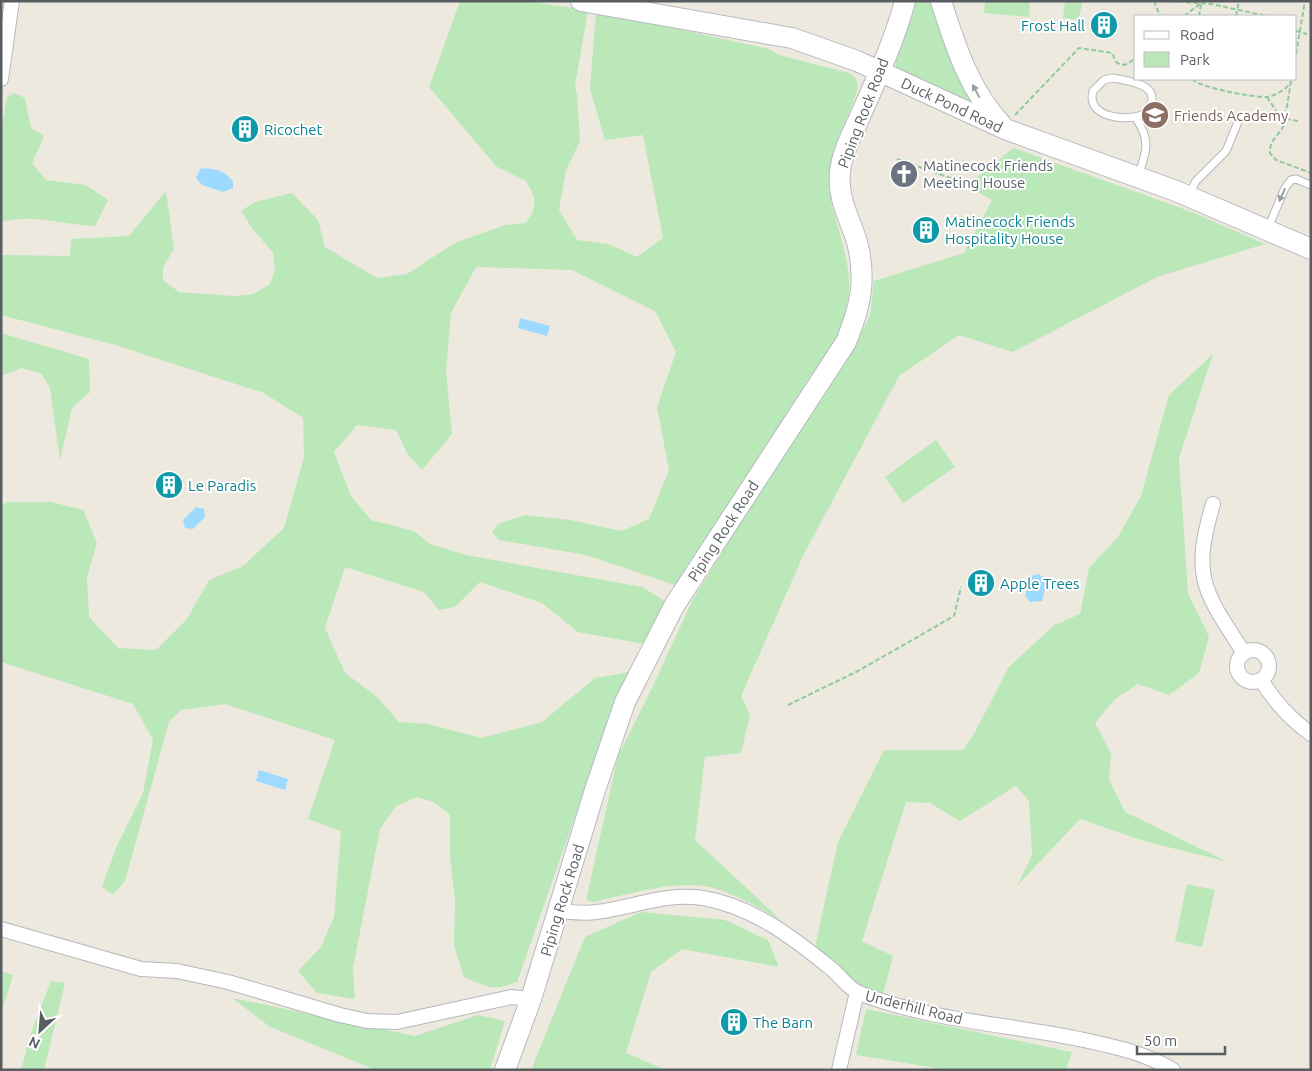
<svg xmlns="http://www.w3.org/2000/svg" width="1312" height="1071" viewBox="0 0 1312 1071" font-family="Ubuntu,sans-serif">
<style>
.green{fill:#bbe8b8}
.water{fill:#9ddaff}
.lines{fill:none;stroke-linecap:round;stroke-linejoin:round}
.lane-casing{stroke:#b5b8be;stroke-width:9}
.street-casing{stroke:#b5b8be;stroke-width:16}
.secondary-casing{stroke:#b5bac0;stroke-width:22}
.path{stroke:#91c99d;stroke-width:2;stroke-dasharray:5 2.5;stroke-linecap:butt}
.lane{stroke:#fff;stroke-width:7}
.street{stroke:#fff;stroke-width:14}
.secondary{stroke:#fff;stroke-width:20}
.oneway{fill:#9b9ea1}
.labels{text-anchor:middle;dominant-baseline:central;stroke-width:4;stroke-linejoin:round;paint-order:stroke}
.culture-label{font-size:15px;fill:#0d838f;stroke:#fff;text-anchor:start}
.street-label{font-size:15px;fill:#585d62;stroke:#fff}
.education-label{font-size:15px;fill:#785e54;stroke:#fff;text-anchor:start}
.worship-label{font-size:15px;fill:#5b616d;stroke:#fff;text-anchor:start}
</style>
<rect width="100%" height="100%" fill="#ede9df"/>
<g class="green">
<path d="M460,1H523L588,10L575,86L577,95L580,141L566,170L559,210L577,240L608,244L637,257L663,238L643,135L605,140L590,89L596,11L769,49L779,55L849,73L856,78L858,88C849,120 829,148 829,182C829,198 834,211 838,227C850,271 856,293 837,337L678,586L586,555L499,540L492,532L498,524L525,515L570,520L622,531L649,519L669,470L657,407L676,352L655,311L572,270L476,267L451,313L446,371L452,434L422,470L408,455L396,430L357,425L334,452L351,496L371,520L414,531L430,544L466,555L642,587L668,603L644,644L578,632L542,603L480,582L455,607L439,610L424,592L345,567L325,628L345,673L376,696L399,722L428,724L481,738L542,722L595,678L630,672L609,720L517,982C493,992 487,987 464,977L454,946L455,900L450,857V815L434,802L417,797L396,806L380,829L353,968L355,999L317,993L298,971L321,947L334,917L341,831L308,819L335,740L225,704L181,710L169,722L125,881L113,895L102,887L116,848L143,793L153,740L133,704L1,662V506L7,502H51L83,510L97,543L87,577L89,617L118,648L156,650L187,619L209,580L243,566L284,528L304,457L303,418L264,393L115,345L1,315V255L70,256L71,239L129,236L166,191L174,249L163,267V280L179,292L234,296L253,294L269,285L275,271L273,253L252,228L241,211L255,202L292,193L318,220L325,247L377,278L407,274L455,243L505,225L525,223C539,208 536,198 526,181L497,167L429,87Z"/>
<polygon points="913,1 935,1 974,107 896,68 896,58"/>
<polygon points="985,1 1030,1 1029,17 984,13"/>
<polygon points="1065,1 1083,1 1078,20 1063,18"/>
<path d="M14,93L25,98L31,128L44,136L32,163L46,180L86,185L108,200L95,226C63,225 34,213 1,222V132L7,97Z"/>
<path d="M1013,148L1192,212L1265,244L1157,277L1013,352L959,335L899,376L803,556L741,696L750,715L741,753L705,757L695,840L782,921C761,909 728,889 704,886C670,881 626,895 593,902L586,900L618,756L651,690L692,601L813,406L855,345L870,315L874,281L964,253L992,200L967,186Z"/>
<polygon points="1,333 89,359 90,392 72,408 60,460 50,388 42,374 21,368 1,376"/>
<polygon points="1213,354 1179,458 1188,593 1209,637 1199,673 1169,695 1138,684 1115,699 1095,723 1111,753 1109,779 1125,812 1228,862 1144,841 1080,819 1017,886 1032,855 1029,801 1016,786 960,821 930,803 906,802 862,941 893,956 883,994 861,986 815,947 838,842 884,750 963,750 975,732 1009,667 1053,626 1080,614 1089,568 1118,537 1141,496 1169,395"/>
<polygon points="936,440 955,467 903,503 885,477"/>
<polygon points="1187,884 1215,890 1202,947 1175,941"/>
<polygon points="641,912 725,920 768,940 779,967 682,949 651,972 626,1053 666,1070 531,1070 585,937"/>
<polygon points="1,971 13,975 1,1014"/>
<polygon points="51,981 65,983 44,1070 21,1070 32,1030"/>
<polygon points="232,998 415,1036 478,1015 505,1021 490,1070 376,1070 270,1027"/>
<polygon points="866,1009 1072,1052 1066,1070 949,1070 856,1055"/>
</g>
<g class="water">
<path d="M200,169C212,167 226,171 233,182V188L223,192L202,185L196,178Z"/>
<polygon points="520,318 550,326 547,336 518,328"/>
<polygon points="196,507 204,509 205,517 193,529 185,528 183,520"/>
<polygon points="1039,574 1047,580 1042,601 1030,602 1025,596 1031,576"/>
<polygon points="259,770 288,779 285,790 256,781"/>
</g>
<g class="lines">
<defs>
<g id="lane">
<path d="M1112,78C1133,81 1168,87 1144,114C1128,122 1085,118 1093,91L1104,80Z"/>
<path d="M1136,118C1151,142 1147,150 1138,176"/>
<polyline points="1188,196 1196,181 1226,151 1240,117"/>
<polyline points="1268,228 1285,188 1291,180 1296,179 1311,185"/>
</g>
<g id="street">
<polyline points="1,79 12,1"/>
<path d="M1213,504C1191,578 1204,591 1244,653"/>
<circle cx="1253" cy="666" r="16"/>
<path d="M1261,680C1275,702 1289,718 1311,734"/>
<path d="M558,911C570,912 584,914 596,912C632,908 666,892 703,898C751,906 791,936 828,966C838,973 847,988 859,993C930,1021 1010,1024 1084,1040C1116,1047 1145,1053 1173,1070"/>
<polyline points="1,929 141,969 177,971 228,982 340,1015 367,1021 397,1022 511,997 531,999"/>
<polyline points="839,1070 857,992"/>
</g>
<g id="secondary">
<polyline points="581,1 792,38 857,61 1005,129 1176,191 1311,249"/>
<path d="M941,1C955,45 969,90 1001,124"/>
<path d="M505,1070L531,999L595,790L625,702L674,606L846,342C860,308 867,280 857,242C850,219 837,198 840,172C842,151 854,131 862,112C878,76 895,39 905,1"/>
</g>
</defs>
<use href="#lane" class="lane-casing"/>
<use href="#street" class="street-casing"/>
<use href="#secondary" class="secondary-casing"/>
<g class="path">
<polyline points="1154,1 1160,16"/>
<polyline points="1171,1 1211,4 1267,16"/>
<polyline points="1184,16 1201,3 1199,16"/>
<polyline points="1236,16 1239,1"/>
<polyline points="1296,31 1307,34"/>
<polyline points="1296,54 1305,1"/>
<path d="M1192,79C1201,88 1251,97 1266,97C1274,97 1284,90 1290,84"/>
<path d="M1291,81L1284,125C1280,135 1269,139 1270,153L1276,160L1311,173"/>
<polyline points="1267,97 1281,118 1298,121"/>
<path d="M1015,115L1079,48L1112,53L1116,62C1124,68 1130,63 1136,57"/>
<polyline points="897,159 956,180"/>
<polyline points="788,705 858,671 954,616 961,587"/>
</g>
<use href="#lane" class="lane"/>
<use href="#street" class="street"/>
<use href="#secondary" class="secondary"/>
</g>
<defs><path id="oneway-solid" d="M-6-.8H1V-3.2L6.5 0L1 3.2V.8H-6Z" transform="scale(1.25)"/></defs>
<g class="oneway">
<use href="#oneway-solid" transform="translate(976 91) rotate(-118)"/>
<use href="#oneway-solid" transform="translate(1282 195) rotate(115)"/>
</g>
<defs>
<symbol id="building-disc" viewBox="-11 -11 22 22"><circle r="9.5" fill="#0f9aa8" stroke="#fff"/><path d="M-4-6H4V6H1V3H-1V6H-4ZM-2.5-4.3h1.7v1.8h-1.7ZM.8-4.3h1.7v1.8H.8ZM-2.5-1h1.7V.8h-1.7ZM.8-1h1.7V.8H.8Z" fill="#fff"/></symbol>
<symbol id="school-disc" viewBox="-11 -11 22 22"><circle r="9.5" fill="#8d6e63" stroke="#fff"/><path d="M0-5L7-2L0 1L-7-2ZM-4 1L0 2.5L4 1V4Q0 6-4 4Z" fill="#fff"/></symbol>
<symbol id="church-disc" viewBox="-11 -11 22 22"><circle r="9.5" fill="#6b7280" stroke="#fff"/><path d="M-1.2-6h2.4v3.5h3.3v2.4h-3.3V6h-2.4V-.1h-3.3v-2.4h3.3Z" fill="#fff"/></symbol>
</defs>
<g fill-rule="evenodd">
<use href="#building-disc" x="1088" y="9" width="32" height="32"/>
<use href="#school-disc" x="1139" y="99" width="32" height="32"/>
<use href="#building-disc" x="229" y="113" width="32" height="32"/>
<use href="#church-disc" x="888" y="158" width="32" height="32"/>
<use href="#building-disc" x="910" y="214" width="32" height="32"/>
<use href="#building-disc" x="153" y="469" width="32" height="32"/>
<use href="#building-disc" x="965" y="567" width="32" height="32"/>
<use href="#building-disc" x="718" y="1006" width="32" height="32"/>
</g>
<g class="labels">
<g class="culture-label">
<text x="1085" y="25" text-anchor="end">Frost Hall</text>
<text x="264" y="129">Ricochet</text>
<text x="945" y="221">Matinecock Friends<tspan x="945" dy="17">Hospitality House</tspan></text>
<text x="188" y="485">Le Paradis</text>
<text x="1000" y="583">Apple Trees</text>
<text x="753" y="1022">The Barn</text>
</g>
<g class="street-label">
<text transform="translate(952 105) rotate(25)">Duck Pond Road</text>
<text transform="translate(863 113) rotate(-69)">Piping Rock Road</text>
<text transform="translate(723 531) rotate(-57)">Piping Rock Road</text>
<text transform="translate(562 900) rotate(-73)">Piping Rock Road</text>
<text transform="translate(914 1007) rotate(14)">Underhill Road</text>
</g>
<g class="education-label">
<text x="1174" y="115">Friends Academy</text>
</g>
<g class="worship-label">
<text x="923" y="165">Matinecock Friends<tspan x="923" dy="17">Meeting House</tspan></text>
</g>
</g>
<rect width="1312" height="1071" fill="none" stroke="#585d62" stroke-width="5"/>
<rect x="1134" y="15" width="162" height="65" fill="#ffffff" stroke="#bcbec0"/>
<rect x="1144" y="31" width="25" height="8" fill="#ffffff" stroke="#bcbec0"/>
<text x="1180" y="40" font-size="15" fill="#585d62">Road</text>
<rect x="1144" y="52" width="25" height="15" fill="#bbe8b8" stroke="#bcbec0"/>
<text x="1180" y="65" font-size="15" fill="#585d62">Park</text>
<g transform="translate(40 1031) rotate(206)" stroke="#ffffff" stroke-width="4" paint-order="stroke">
<path d="M0-4L9 19L0 12L-9 19Z" fill="#585d62"/>
<text y="-8" font-size="14" font-weight="bold" text-anchor="middle" fill="#585d62">N</text>
</g>
<path d="M1137 1046v8h88v-8" fill="none" stroke="#585d62" stroke-width="2.5"/>
<text x="1144" y="1046" font-size="15" fill="#585d62" stroke="#ffffff" stroke-width="4" paint-order="stroke">50 m</text>
</svg>
